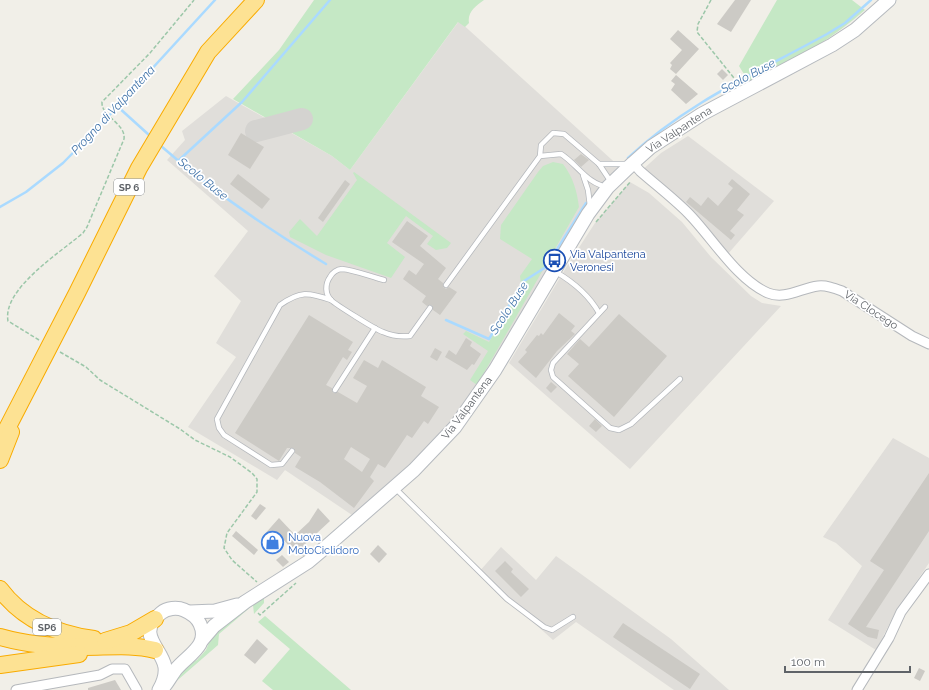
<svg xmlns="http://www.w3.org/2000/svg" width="929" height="690" viewBox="0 0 929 690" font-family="Raleway,sans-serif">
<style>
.industrial{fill:#e0deda}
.green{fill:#c5e8c5}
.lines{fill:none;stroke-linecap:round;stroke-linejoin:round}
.stream{stroke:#aadaff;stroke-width:2.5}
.taxiway{stroke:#d4d3d0;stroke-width:22}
.building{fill:#cccac5;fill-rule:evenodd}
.lane-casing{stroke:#b5b8bc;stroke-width:6}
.street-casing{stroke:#b5b8bc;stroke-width:11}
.secondary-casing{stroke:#b6babf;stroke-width:15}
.highway-casing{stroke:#f9ab00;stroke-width:18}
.path{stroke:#9cc7a9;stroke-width:1.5;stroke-dasharray:4 2;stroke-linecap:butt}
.lane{stroke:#fff;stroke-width:4.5}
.street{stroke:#fff;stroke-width:9}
.secondary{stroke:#fff;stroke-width:13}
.highway{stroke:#fde293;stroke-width:16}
.labels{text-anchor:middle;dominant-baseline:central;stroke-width:3.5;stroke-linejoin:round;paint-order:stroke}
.shield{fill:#fff;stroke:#8f9295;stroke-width:1}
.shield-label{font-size:10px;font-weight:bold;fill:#5f6368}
.street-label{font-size:11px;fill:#5f6368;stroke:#fff}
.transit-label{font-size:11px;fill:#164399;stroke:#fff;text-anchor:start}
.shop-label{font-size:11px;fill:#366cbe;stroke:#fff;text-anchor:start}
.water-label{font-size:12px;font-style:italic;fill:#4174aa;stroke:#fff}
</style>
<rect width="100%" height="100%" fill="#f1efe8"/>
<g class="industrial">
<polygon points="459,21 622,169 583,214 554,258 477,389 455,420 426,453 355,517 285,470 277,480 188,427 236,357 216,343 241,301 214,276 248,231 167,160 185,140 182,131 226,96 332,156 350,170"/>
<polygon points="688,136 774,201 727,255 639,173 661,153"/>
<polygon points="630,182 649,193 682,222 711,257 751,296 762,303 781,306 630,469 509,363 567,266 595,223"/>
<polygon points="893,438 929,458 929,563 895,613 876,650 828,620 862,566 836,543 823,537"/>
<polygon points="501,547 536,580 556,556 671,639 729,690 674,690 576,622 553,640 478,573"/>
</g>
<g class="green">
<path d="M314,0H484C476,6 467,12 469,23L465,27L458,22L350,170L332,156L233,99L279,50Z"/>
<path d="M777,0H852L865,10C830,41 790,62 750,84L739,66Z"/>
<path d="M553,162L563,164C573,177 577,191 579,207L477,385L470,380L488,351L463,334L466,331L489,342L521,284L520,276L532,259L500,239L501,225L538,172L543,166Z"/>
<polygon points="354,172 451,243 447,248 436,250 427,244 433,236 406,216 387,243 405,257 391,278 326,255 290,237 289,232 300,219 317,236 357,180 353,173"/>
<polygon points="264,597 264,603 254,614 253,605 219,634 218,645 172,685 186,666 197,660 206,650 210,640 222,623"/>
<polygon points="265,616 351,690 273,690 262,681 290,649 258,622"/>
</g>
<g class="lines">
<g class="stream">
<polyline points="117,106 149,135"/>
<path d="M161,146C212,191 268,229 326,264"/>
<path d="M628,158C686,103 758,72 827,34L845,23L871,0"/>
<polyline points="178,161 242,102 330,0"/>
<polyline points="0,207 26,192 63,163 105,120 215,0"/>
<polyline points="446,320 489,339 524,281 546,267 586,203"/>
</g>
<polyline class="taxiway" points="256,131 302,119"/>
</g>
<g class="building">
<polygon points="735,0 751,0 731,32 717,24"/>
<polygon points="678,30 699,49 676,74 670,69 672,65 670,63 682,50 670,39"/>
<polygon points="722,69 728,75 723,80 717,74"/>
<polygon points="676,75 698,94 686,104 671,90 675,84 671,81"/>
<polygon points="241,133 264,147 250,169 228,155"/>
<polygon points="581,154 589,160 581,167 574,160"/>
<polygon points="238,174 270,199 262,209 230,184"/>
<polygon points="732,179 750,194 737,210 744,215 730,231 735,235 731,240 686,202 690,197 701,206 708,197 718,206 733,188 728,184"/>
<polygon points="345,180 350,184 323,222 318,218"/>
<polygon points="407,221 428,236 420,246 446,268 438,279 443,283 443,287 446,289 449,287 457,292 440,315 433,310 432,305 427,306 422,302 426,296 403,279 409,270 416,275 424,264 392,242"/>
<polygon points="559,313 575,326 571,331 575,334 557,351 536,378 518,362 527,352 525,350 537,335 539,336 541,333 543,335"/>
<polygon points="619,314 667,356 614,417 568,376 579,364 567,354 580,339 589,347"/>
<path d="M309,315L353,342L348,350L352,352L347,360L343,357L326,385L332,388L333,393L338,392L357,403L367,386L353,378L364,360L378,368L382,360L426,387L421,396L439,407L428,424L424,421L412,438L407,435L385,468L378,464L370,477L374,481L354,508L320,482L295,467L301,457L295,453L294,448H287L279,461L235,433ZM351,447L370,459L362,472L344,459Z"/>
<polygon points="466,338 472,342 470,346 481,354 474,365 472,364 467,370 445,357 449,350 456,355"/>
<polygon points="435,348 442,352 437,361 430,357"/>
<polygon points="551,382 557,387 551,393 546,388"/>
<polygon points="595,419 602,426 596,432 589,426"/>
<polygon points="929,473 929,531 866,627 879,630 877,639 868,637 848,624 884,570 870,561"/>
<polygon points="260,504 266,508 256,520 251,516"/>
<polygon points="318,508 330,521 304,545 309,550 303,556 294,546 291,548 281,537 271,545 263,536 279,518 295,535 309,522"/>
<polygon points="236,531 258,550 254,555 232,536"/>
<polygon points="378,545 387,554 379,563 370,554"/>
<polygon points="282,555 289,562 283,567 276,560"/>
<polygon points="505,561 513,569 511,572 529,589 521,597 495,571"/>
<polygon points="623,623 700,674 690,689 613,637"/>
<polygon points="257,639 268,649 255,664 244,655"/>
<polygon points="919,668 925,671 920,681 914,678"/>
<polygon points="115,680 121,690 88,690 88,688"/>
</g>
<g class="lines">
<defs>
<g id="lane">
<polyline points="599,164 627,164"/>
<polyline points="583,175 588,190 590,206"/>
<path d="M556,272C573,282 589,295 599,313"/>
<path d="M384,280C371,277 355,270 342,269C337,269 332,273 330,277C325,284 325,294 331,300C335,304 376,330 383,332C392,336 401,337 410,336L430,308"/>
<path d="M446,285L540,156L541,145L553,133L564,134L599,164L609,179L608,187C587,184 578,165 561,154L540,156"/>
<polyline points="605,307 553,363 551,370 553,377 610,428 619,430 631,424 680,379"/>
<polyline points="335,390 375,328"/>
<path d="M292,451L282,464L271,465L224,435L219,428L217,419L280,305C300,291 308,292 331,300"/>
<polyline points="396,489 507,599 544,627 552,630 573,617"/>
</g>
<g id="street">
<path d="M633,163L640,171C656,185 673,198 688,213C711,236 737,280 768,293C785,300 801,288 818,286C826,285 834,288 842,291L912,336L929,344"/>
<polyline points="16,690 100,675 112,669 125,669 137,690"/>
<polyline points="857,690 889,638 901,612 929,574"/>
</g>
<g id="secondary">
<polyline points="190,612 215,611 237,605"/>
<polyline points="202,640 214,626 245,602 308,562 327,546 414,470 455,427 495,370 588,214 608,187 633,163 651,147 702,114 832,45 855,30 889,0"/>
<path d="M159,690C163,683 166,675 165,667C162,648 135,634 161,613C167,608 177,607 184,610C191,613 197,617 200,624C210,645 188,655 177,668C171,675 168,683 161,690"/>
</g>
<g id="highway">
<polyline points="0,442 77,293 139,168 208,52 256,0"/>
<polyline points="0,460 11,432"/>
<path d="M0,589C23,620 57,634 94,639"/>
<path d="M0,637C28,645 56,647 85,647C109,647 132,644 155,650"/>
<polyline points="105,641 131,633 155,619"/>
<polyline points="0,665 79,654"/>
</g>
</defs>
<use href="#lane" class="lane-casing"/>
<use href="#street" class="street-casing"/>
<use href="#secondary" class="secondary-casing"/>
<use href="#highway" class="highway-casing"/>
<g class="path">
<polyline points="711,0 698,24 697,32 738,83"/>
<polyline points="596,222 631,181"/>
<path d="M39,340L8,321C2,289 61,252 83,233L87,227L124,139C126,123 101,117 102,102L150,53L194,0"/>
<polyline points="60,352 86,367 100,380 180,429 195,440 230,457 252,473 257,479 257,492 227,533 224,548 232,560 257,582"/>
<polyline points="258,613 260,615 296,583"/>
</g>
<use href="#lane" class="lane"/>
<use href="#street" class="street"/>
<use href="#secondary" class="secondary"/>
<use href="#highway" class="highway"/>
</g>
<defs>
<symbol id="bus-ring" viewBox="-11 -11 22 22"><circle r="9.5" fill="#fff" stroke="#1a4fb4" stroke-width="1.5"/><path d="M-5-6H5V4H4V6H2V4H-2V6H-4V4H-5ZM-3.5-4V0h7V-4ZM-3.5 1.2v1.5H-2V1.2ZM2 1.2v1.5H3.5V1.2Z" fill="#1a4fb4"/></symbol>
<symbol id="shop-ring" viewBox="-11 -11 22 22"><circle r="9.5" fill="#fff" stroke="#3f7fe0" stroke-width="1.5"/><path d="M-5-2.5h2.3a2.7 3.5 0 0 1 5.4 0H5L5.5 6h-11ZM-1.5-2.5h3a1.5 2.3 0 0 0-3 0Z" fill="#3f7fe0"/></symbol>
</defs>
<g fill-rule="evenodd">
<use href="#bus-ring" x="542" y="248" width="25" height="25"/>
<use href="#shop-ring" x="260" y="530" width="25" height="25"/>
</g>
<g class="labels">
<g class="shield">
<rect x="114" y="179" width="30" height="16" rx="3"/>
<rect x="33" y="619" width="28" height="16" rx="3"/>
</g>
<g class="shield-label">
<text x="129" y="187">SP 6</text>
<text x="47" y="627">SP6</text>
</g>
<g class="street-label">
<text transform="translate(679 130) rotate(-33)">Via Valpantena</text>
<text transform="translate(871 310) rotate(33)">Via Clocego</text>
<text transform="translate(467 408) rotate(-53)">Via Valpantena</text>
</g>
<g class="transit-label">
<text x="570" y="254">Via Valpantena<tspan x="570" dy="13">Veronesi</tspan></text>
</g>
<g class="shop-label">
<text x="288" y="537">Nuova<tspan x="288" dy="13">MotoCiclidoro</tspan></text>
</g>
<g class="water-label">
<text transform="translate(748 76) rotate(-28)">Scolo Buse</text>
<text transform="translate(113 110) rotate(-47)">Progno di Valpantena</text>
<text transform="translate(203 179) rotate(39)">Scolo Buse</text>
<text transform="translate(509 308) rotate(-57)">Scolo Buse</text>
</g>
</g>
<path d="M785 666v6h125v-6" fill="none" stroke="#5f6368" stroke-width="2"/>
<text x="791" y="666" font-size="12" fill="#5f6368" stroke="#ffffff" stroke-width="3" paint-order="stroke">100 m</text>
</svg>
